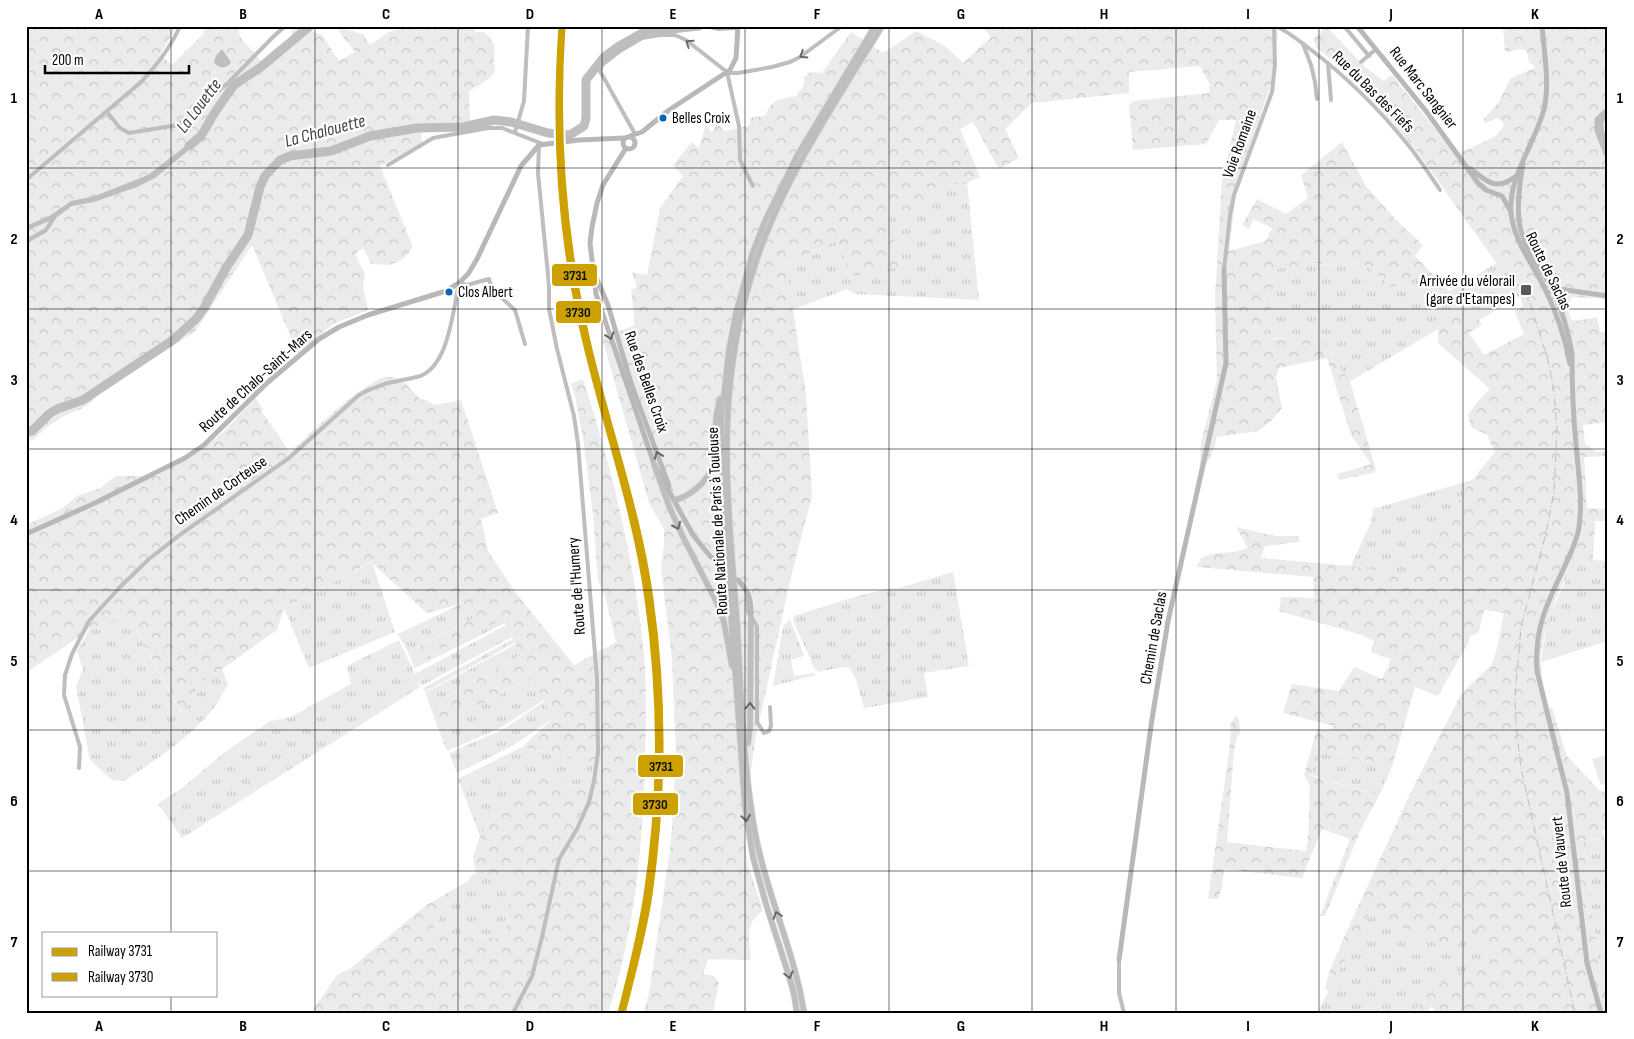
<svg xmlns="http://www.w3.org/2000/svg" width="1634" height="1039" viewBox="0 0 1634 1039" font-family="'Sofia Sans Condensed',sans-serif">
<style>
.grass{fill:url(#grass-tufts)}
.forest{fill:url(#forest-crowns)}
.pitch{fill:#ebebeb}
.water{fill:#bebebe}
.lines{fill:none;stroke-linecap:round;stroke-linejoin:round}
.river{stroke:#bebebe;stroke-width:9}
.primary-casing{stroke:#dbdbdb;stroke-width:7}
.street{stroke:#bebebe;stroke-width:4}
.secondary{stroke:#b8b8b8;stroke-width:5}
.primary{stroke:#bebebe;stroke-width:5.5}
.rail{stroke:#bebebe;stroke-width:1;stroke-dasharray:8 2.5 1 2.5;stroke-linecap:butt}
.rail-1-casing{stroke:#fff;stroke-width:9}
.rail-2-casing{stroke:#fff;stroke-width:9}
.rail-1{stroke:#cda200;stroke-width:5}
.rail-2{stroke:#cda200;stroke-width:5}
.oneway{stroke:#686868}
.oneway2{stroke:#656565}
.grid{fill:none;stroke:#000;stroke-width:1;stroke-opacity:0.55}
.bus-dot{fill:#0065bd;stroke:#fff;stroke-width:2}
.poi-dot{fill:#595959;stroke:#fff;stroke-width:2}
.labels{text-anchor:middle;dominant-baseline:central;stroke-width:4.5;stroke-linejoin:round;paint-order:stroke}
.bus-label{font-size:15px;fill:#000;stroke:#fff;text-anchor:start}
.street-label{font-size:16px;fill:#000;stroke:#fff}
.poi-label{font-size:16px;fill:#000;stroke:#fff;text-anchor:end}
.water-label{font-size:18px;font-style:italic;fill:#434343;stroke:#fff}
.line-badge{stroke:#fff;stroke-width:2}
.pale-badge-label{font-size:14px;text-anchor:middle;font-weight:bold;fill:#111}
.neatline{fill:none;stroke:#000;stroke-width:2}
.grid-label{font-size:16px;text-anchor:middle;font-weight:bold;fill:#000}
</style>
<defs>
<pattern id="grass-tufts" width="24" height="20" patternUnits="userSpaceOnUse" patternTransform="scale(1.25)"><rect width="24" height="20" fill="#ebebeb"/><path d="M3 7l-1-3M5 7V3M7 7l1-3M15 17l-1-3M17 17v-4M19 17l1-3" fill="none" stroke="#c8c8c8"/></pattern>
<pattern id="forest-crowns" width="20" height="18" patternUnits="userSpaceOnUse" patternTransform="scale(1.25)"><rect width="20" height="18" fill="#ebebeb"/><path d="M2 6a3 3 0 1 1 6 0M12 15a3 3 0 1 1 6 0" fill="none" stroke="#c8c8c8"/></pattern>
</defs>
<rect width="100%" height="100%" fill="#fff"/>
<g class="grass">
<polygon points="967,181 979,300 855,294 847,289 792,310 786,264 838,240 847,265 902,266 890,223 891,209 909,210 947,185"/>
<polygon points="1342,257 1367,266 1392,288 1415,273 1448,295 1449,291 1497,263 1520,296 1479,320 1465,310 1446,317 1438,329 1349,382 1332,356 1333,352 1313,339 1273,338 1267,341 1275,269 1315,263 1339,266"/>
<polygon points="1472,480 1453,508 1426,542 1407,576 1351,566 1371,522 1373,509"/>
<polygon points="372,562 395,632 309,668 284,608"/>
<polygon points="1596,563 1603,568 1608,604 1608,641 1541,662 1548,618 1564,584 1571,571 1582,564"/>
<polygon points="953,572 969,666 924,673 928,697 864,708 856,679 850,668 842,667 819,672 814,668 793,620 794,616 858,596 886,589 899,588"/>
<polygon points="463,603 474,618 408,652 398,634"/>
<path d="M128,614L181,713L201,682L222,669L228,685C223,692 219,701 214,708C190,738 155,760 124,781L112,780L90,760L76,686L83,670L77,651L90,629Z"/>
<polygon points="503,619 505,623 415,668 413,664"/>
<polygon points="790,619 804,656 791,660 794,676 813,673 816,675 773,686 783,626"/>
<polygon points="506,625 512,637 421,686 417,680 420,687 182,838 158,804 182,788 225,752 270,721 291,717 351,684 347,666 399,640 415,674"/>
<polygon points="513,639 514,643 425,692 423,688"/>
<polygon points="516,644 521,655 430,706 425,693"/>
<polygon points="533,677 544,700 500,728 447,751 438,728"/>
<polygon points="545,701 552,719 512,746 457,773 449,753 502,730"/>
<polygon points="522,747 596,764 591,789 531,775 480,836 458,779"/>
<polygon points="1323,748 1392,767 1379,796 1308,774"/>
<polygon points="1599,838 1607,862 1605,867 1608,878 1608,992 1600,970 1583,842"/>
<polygon points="476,873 511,880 505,938 427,937 449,903 456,888 467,882 472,875"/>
<polygon points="1372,909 1450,950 1456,946 1475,925 1486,949 1487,967 1482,967 1477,972 1467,976 1460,971 1429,991 1413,1013 1317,1013"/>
</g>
<g class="forest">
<path d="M26,26H174L176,27L160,55L172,65L204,33L203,26H242L238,31L241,38L261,61C271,51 280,44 291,37L292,28L309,29L311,31L322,35L339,61L355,52C350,44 338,34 338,26H343L345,29L354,31L357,33L363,34L370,45L389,32L410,26H474L475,32H484C495,41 495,47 494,60C494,66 497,71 492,75C486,82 477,87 469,91L470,128L421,131L422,143L380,166L412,245C411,255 397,264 387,265C382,265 376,264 371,264L364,249L358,251L356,254L359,262L365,273L363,289L368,310L338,322L328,328L298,354L252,245L195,332L136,368L93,397L94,400L83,408L64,416L47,427L34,439L26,443Z"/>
<path d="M982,26H1274L1278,33L1272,81L1237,184L1229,251L1266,241L1272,228L1253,219L1249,229L1242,225L1257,199L1286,214L1308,198L1301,175L1342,142L1366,186L1396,220L1423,245L1415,256L1449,291V295L1445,297L1440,294L1442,292L1415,274L1392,288L1367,266L1342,257L1339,266L1315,263L1275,269L1267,340C1275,338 1314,336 1322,340C1326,341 1329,345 1332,347V356L1350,382L1376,469L1373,473L1339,480L1337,474L1371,464L1351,435L1327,358L1279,368L1276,377L1282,408L1271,421L1258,431L1217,437L1212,454L1199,477L1201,443L1217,380L1215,298L1222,180L1236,120H1219L1206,144L1133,150L1129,106L1133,101L1209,93L1210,85L1200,66L1129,72V93L1032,103L1005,129L1019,158L999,169L973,122L960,129L980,177L969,182L947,185L909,211L891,210L890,223L902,266L854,277L847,265L838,240L786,264L806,394L812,496L790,581L755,741L744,824L745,847L749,868L763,911C743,924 750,940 751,960L708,959L703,974L714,976L719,983L713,1013H643L649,994L671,842L676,756L672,660L661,567L664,544V529L649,503L602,338L635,325L631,290L637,287L632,272L647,275L660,208L683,176L673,165L692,142L699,148L706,124L711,132L715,130L711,121L716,117L723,131L749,126L750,118L766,115C770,100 781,98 796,96L804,85V77L811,72L822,73L851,32L883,53L916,31L945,46L963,63L991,37Z"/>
<path d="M1324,26H1326L1364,66L1384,81L1392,75L1456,155L1496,136L1504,126L1503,122L1497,118L1486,123L1484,122V119L1498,103L1510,79L1536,67L1529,62L1527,51L1523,49L1505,52L1503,26H1608V299L1572,297L1567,308L1571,319L1576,321L1597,317L1600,332H1608V422L1583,425L1585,444L1597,452L1608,450V456L1584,457L1587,508L1608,509V521H1595L1593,560L1608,561V604L1603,568C1564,540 1541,637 1541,662C1541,678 1545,693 1549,708H1552L1567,756L1599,790L1608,793V828L1602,831L1608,852V878L1605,867L1607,862L1599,838L1583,842L1600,970L1608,992V1013H1435L1432,1006L1426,1013H1413L1429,991L1460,971L1467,976L1477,972L1482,967H1487L1486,949L1475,926L1456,946L1450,950L1409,932L1386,917L1372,909L1329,991L1325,988L1330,970L1344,937L1410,794L1460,696L1473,682L1491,666L1497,649L1504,613L1485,610C1480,619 1482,625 1478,633L1470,636L1469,641L1438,696L1415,687L1392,767L1323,748L1309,775L1379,796L1362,827L1325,916H1320L1350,839L1322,829L1302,878L1224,869L1222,887L1218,899H1208L1229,752L1231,730L1230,725L1236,715L1239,718L1240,733L1237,737L1234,750L1227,842L1306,851L1308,840L1310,786L1304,775L1317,729L1329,730L1335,726L1283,713L1292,684L1339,691L1354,667L1382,679L1391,659L1371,652L1374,641L1362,635L1279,611L1281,597L1314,598L1313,577L1197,567L1201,558C1216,550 1232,555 1248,548L1236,527L1275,536H1299V542L1265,546L1261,558L1351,566L1407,576L1426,542L1453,508L1472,480L1495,452L1487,435L1471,427L1468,415L1477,402L1490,389L1438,343V329L1446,317L1465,310L1479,320L1482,325L1469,333L1484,355L1524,334L1515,312L1523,306L1520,296L1413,146L1353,78L1316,47L1314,38L1316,35L1320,34Z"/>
<path d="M384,377H393L405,383L420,399L426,400L434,405L461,400L498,513L481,519L488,551L515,592L574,665L616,642L605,596L598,581L593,514L583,437L575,396L571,384L583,379C611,465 633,554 643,645C647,682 646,721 645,759C643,844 635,931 608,1013H311L337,975L351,968L425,906L456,888L449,903L427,937L505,938L511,881L476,873L473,857L480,836L531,775L591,789L596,764L522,747L552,719L533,677L438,728L430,706L521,655L503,619L413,664L408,652L474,618L463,603L427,613L371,562L284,608L277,630L222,669L201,682L182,713L128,614L90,629L26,673V525L63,508L77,496L100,488L116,476H157L201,450L221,434L256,398L263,410L262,412L290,452C319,426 348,394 384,377Z"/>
</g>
<polygon class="pitch" points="1608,754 1608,782 1601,785 1592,759"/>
<g class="water">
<path d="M222,49L231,62L229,65C223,69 218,68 214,62L216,56Z"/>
<polygon points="196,138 200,141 155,178 137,187 94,202 72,206 57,217 47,232 31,241 26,247 26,239 45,228 49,221 26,231 26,226 51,215 71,201 95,196 148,175"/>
</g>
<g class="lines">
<g class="river">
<polyline points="1608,112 1599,120 1599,130 1608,153"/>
<polyline points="189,146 201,136 215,112 234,85 261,67 310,26"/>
<polyline points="26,432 32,431 49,414 57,409 83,400 173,340 197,318 204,308 226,268 248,235 260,187 265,176 280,160 290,156 331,151 370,136 417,128 463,127 494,120 511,122 548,133 570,135 584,126 586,118 586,80 604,57 616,48 644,32 699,26"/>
</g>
<defs>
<g id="primary">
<polyline points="654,464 669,506 683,537 717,603 724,622 732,666"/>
<path d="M675,500C690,496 706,483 712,468C717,454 714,437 716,422C716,414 718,407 720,399"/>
<polyline points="748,743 750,727 751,619"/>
<polyline points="797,1013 794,994 789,976 766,904 753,857 745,806 726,546 721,421 729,350 736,313 753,252 765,221 797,156 875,26"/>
<path d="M804,1013C795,953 768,898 756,838C743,770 741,692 737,622C733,567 727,512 727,457C726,388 736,318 759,253C788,172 837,100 882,26"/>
</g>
</defs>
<use href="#primary" class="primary-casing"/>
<g class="street">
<polyline points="706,26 718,29 738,28"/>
<path d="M1275,26C1288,31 1299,41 1310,49C1347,77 1380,110 1409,146C1420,160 1430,175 1440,190"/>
<polyline points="1344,26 1369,56"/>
<polyline points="1303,44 1311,65 1315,82 1317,99"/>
<polyline points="1361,62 1376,49"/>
<polyline points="1328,63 1331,100"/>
<polyline points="727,73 738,73 772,67 790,62 800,57 842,26"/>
<polyline points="107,112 120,128 129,133 178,125 228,83 272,38 285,26"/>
<polyline points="515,132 524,101 528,26"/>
<polyline points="635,134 600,71 602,65 620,51 642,38 660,35 675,35 686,40 727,72 739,126 740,160 753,186"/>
<polyline points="388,165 433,138 488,128 502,128 543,144"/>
<path d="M26,180L141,82C156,66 171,47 180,26"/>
<polyline points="1224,270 1230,215 1234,195 1272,92 1275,65 1274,26"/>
<polyline points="747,596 748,612 757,626 757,722 764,733 769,731 771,726 770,707"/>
<path d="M79,768L80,747L64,695L65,675L72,654L89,621L119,588L149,559L181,534L289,458L359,395C379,383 395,382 417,377C449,369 453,309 459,283L467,285L489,279L492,289L515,310L525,344"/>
<polyline points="1119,960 1119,993 1124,1013"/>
<polyline points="513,1013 532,976 542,937 559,859 577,829 589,802 594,781 598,752 597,679 578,444 574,416 557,349 549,309 549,285 538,173 539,145"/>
</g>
<g class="secondary">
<polyline points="1357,26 1426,111 1478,183 1486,190 1502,196 1510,210"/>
<path d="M1542,26C1544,51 1550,85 1544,109C1535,144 1508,177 1511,213C1514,242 1533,264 1545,289C1557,313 1565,338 1570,364"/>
<polyline points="630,136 642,132 669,110 730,70 736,58 738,26"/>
<circle cx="629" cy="143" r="6"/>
<polyline points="626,148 603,185 597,203 592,227 590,243 596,294 654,464 693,535 710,556 720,564"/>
<path d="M1523,163C1520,183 1517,201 1519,221C1522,246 1541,269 1553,290C1562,310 1568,331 1572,353C1572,383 1573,414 1576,444C1578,472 1583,499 1579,527C1577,542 1569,556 1563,570C1546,605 1534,631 1537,671L1567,793L1587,963L1601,1013"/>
<path d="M1471,169C1488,182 1495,191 1515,177"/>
<polyline points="596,277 608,305 631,383 669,486"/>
<polyline points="1551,291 1559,289 1608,296"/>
<polyline points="26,534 95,503 185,458 204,445 267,383 319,339 339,327 368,315 446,291 459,283 468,274 477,259 521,166 539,145 579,140 624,138"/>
<path d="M738,580C751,594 751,601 751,619"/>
<polyline points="1119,960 1152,719 1168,621 1226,363 1224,270"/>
</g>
<use href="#primary" class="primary"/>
<polyline class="rail" points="1526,290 1548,360 1554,392 1557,428 1554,491 1546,533 1521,627 1515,696 1516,725 1521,768 1575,1013"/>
<defs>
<path id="rail-1" d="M563,26C556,133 563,237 588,341C608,428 639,511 651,599C665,698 664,797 650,895C644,935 633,974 623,1013"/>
<path id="rail-2" d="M561,26C554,124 558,220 579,316C599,411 634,503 647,599C661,697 661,797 646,895C640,935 630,974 620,1013"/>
</defs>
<use href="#rail-1" class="rail-1-casing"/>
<use href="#rail-2" class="rail-2-casing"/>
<use href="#rail-1" class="rail-1"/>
<use href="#rail-2" class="rail-2"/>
</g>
<defs><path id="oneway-chevron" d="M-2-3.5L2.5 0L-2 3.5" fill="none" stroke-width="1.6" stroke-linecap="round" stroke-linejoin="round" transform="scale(1.25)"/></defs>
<g class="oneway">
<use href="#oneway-chevron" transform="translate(689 43) rotate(-146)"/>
<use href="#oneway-chevron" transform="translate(803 55) rotate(148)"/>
<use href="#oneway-chevron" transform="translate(677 526) rotate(66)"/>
<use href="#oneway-chevron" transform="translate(750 706) rotate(-89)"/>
<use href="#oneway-chevron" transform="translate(746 818) rotate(81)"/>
<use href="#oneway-chevron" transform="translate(777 915) rotate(-108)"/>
<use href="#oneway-chevron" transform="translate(789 975) rotate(74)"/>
</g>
<g class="oneway2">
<use href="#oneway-chevron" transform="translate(610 336) rotate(71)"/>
<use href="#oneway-chevron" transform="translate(658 455) rotate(-110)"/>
</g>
<path class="grid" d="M171,26V933M315,26V1013M458,26V1013M602,26V1013M745,26V1013M889,26V1013M1032,26V1013M1176,26V1013M1319,26V1013M1463,26V1013M26,168H1608M26,309H1608M26,449H1608M26,590H1608M26,730H1608M26,871H1608M171,995V1013"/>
<g class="bus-dot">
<circle cx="663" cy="118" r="4.5"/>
<circle cx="449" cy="292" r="4.5"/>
</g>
<rect class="poi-dot" x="1520" y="284" width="12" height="12" rx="2.5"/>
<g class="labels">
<g class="bus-label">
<text x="672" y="118">Belles Croix</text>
<text x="458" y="292">Clos Albert</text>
</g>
<g class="street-label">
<text transform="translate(1423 88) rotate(52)">Rue Marc Sangnier</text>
<text transform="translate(1373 92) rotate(45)">Rue du Bas des Fiefs</text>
<text transform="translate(1240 144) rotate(-70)">Voie Romaine</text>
<text transform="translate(1548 271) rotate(64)">Route de Saclas</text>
<text transform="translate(256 381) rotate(-42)">Route de Chalo-Saint-Mars</text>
<text transform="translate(646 382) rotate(71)">Rue des Belles Croix</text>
<text transform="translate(221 491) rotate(-35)">Chemin de Corteuse</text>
<text transform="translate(718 521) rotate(-93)">Route Nationale de Paris à Toulouse</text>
<text transform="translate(577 586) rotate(-94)">Route de l'Humery</text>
<text transform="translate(1154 638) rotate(-80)">Chemin de Saclas</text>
<text transform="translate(1562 862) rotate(-96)">Route de Vauvert</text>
</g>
<g class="poi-label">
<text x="1515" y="281">Arrivée du vélorail<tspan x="1515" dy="18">(gare d'Etampes)</tspan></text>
</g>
<g class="water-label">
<text transform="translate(199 106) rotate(-53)">La Louette</text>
<text transform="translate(325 131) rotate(-15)">La Chalouette</text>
</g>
</g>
<g class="line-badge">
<rect x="551" y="263" width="47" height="24" rx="5" fill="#cda200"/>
<rect x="555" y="300" width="47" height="24" rx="5" fill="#cda200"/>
<rect x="637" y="754" width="47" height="24" rx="5" fill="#cda200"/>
<rect x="632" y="792" width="47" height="24" rx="5" fill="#cda200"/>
</g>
<g class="pale-badge-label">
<text x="575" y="280">3731</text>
<text x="578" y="317">3730</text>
<text x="661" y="771">3731</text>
<text x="655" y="809">3730</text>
</g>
<rect width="1634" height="1039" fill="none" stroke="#ffffff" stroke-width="55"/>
<rect x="42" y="932" width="175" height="65" fill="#ffffff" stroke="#999999"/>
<rect x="52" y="948" width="25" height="8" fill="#cda200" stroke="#999999"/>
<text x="88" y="956" font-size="15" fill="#000000">Railway 3731</text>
<rect x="52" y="973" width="25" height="8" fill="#cda200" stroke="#999999"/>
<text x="88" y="982" font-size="15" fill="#000000">Railway 3730</text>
<path d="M45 65v8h144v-8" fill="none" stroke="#000000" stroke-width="2.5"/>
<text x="52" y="65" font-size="15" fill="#000000" stroke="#ffffff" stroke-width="4" paint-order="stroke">200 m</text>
<rect x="28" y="28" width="1578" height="984" class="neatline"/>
<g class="grid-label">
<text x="99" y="19">A</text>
<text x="243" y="19">B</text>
<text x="386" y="19">C</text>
<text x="530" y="19">D</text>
<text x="673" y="19">E</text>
<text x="817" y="19">F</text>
<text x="961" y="19">G</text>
<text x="1104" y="19">H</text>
<text x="1248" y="19">I</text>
<text x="1391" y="19">J</text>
<text x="1535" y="19">K</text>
<text x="14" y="103">1</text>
<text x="1620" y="103">1</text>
<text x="14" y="244">2</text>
<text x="1620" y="244">2</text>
<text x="14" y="385">3</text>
<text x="1620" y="385">3</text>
<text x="14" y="525">4</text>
<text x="1620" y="525">4</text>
<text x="14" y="666">5</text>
<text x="1620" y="666">5</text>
<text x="14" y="806">6</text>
<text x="1620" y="806">6</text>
<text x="14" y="947">7</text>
<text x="1620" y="947">7</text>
<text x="99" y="1031">A</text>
<text x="243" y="1031">B</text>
<text x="386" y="1031">C</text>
<text x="530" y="1031">D</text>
<text x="673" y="1031">E</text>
<text x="817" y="1031">F</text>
<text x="961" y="1031">G</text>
<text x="1104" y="1031">H</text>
<text x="1248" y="1031">I</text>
<text x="1391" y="1031">J</text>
<text x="1535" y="1031">K</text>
</g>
</svg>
